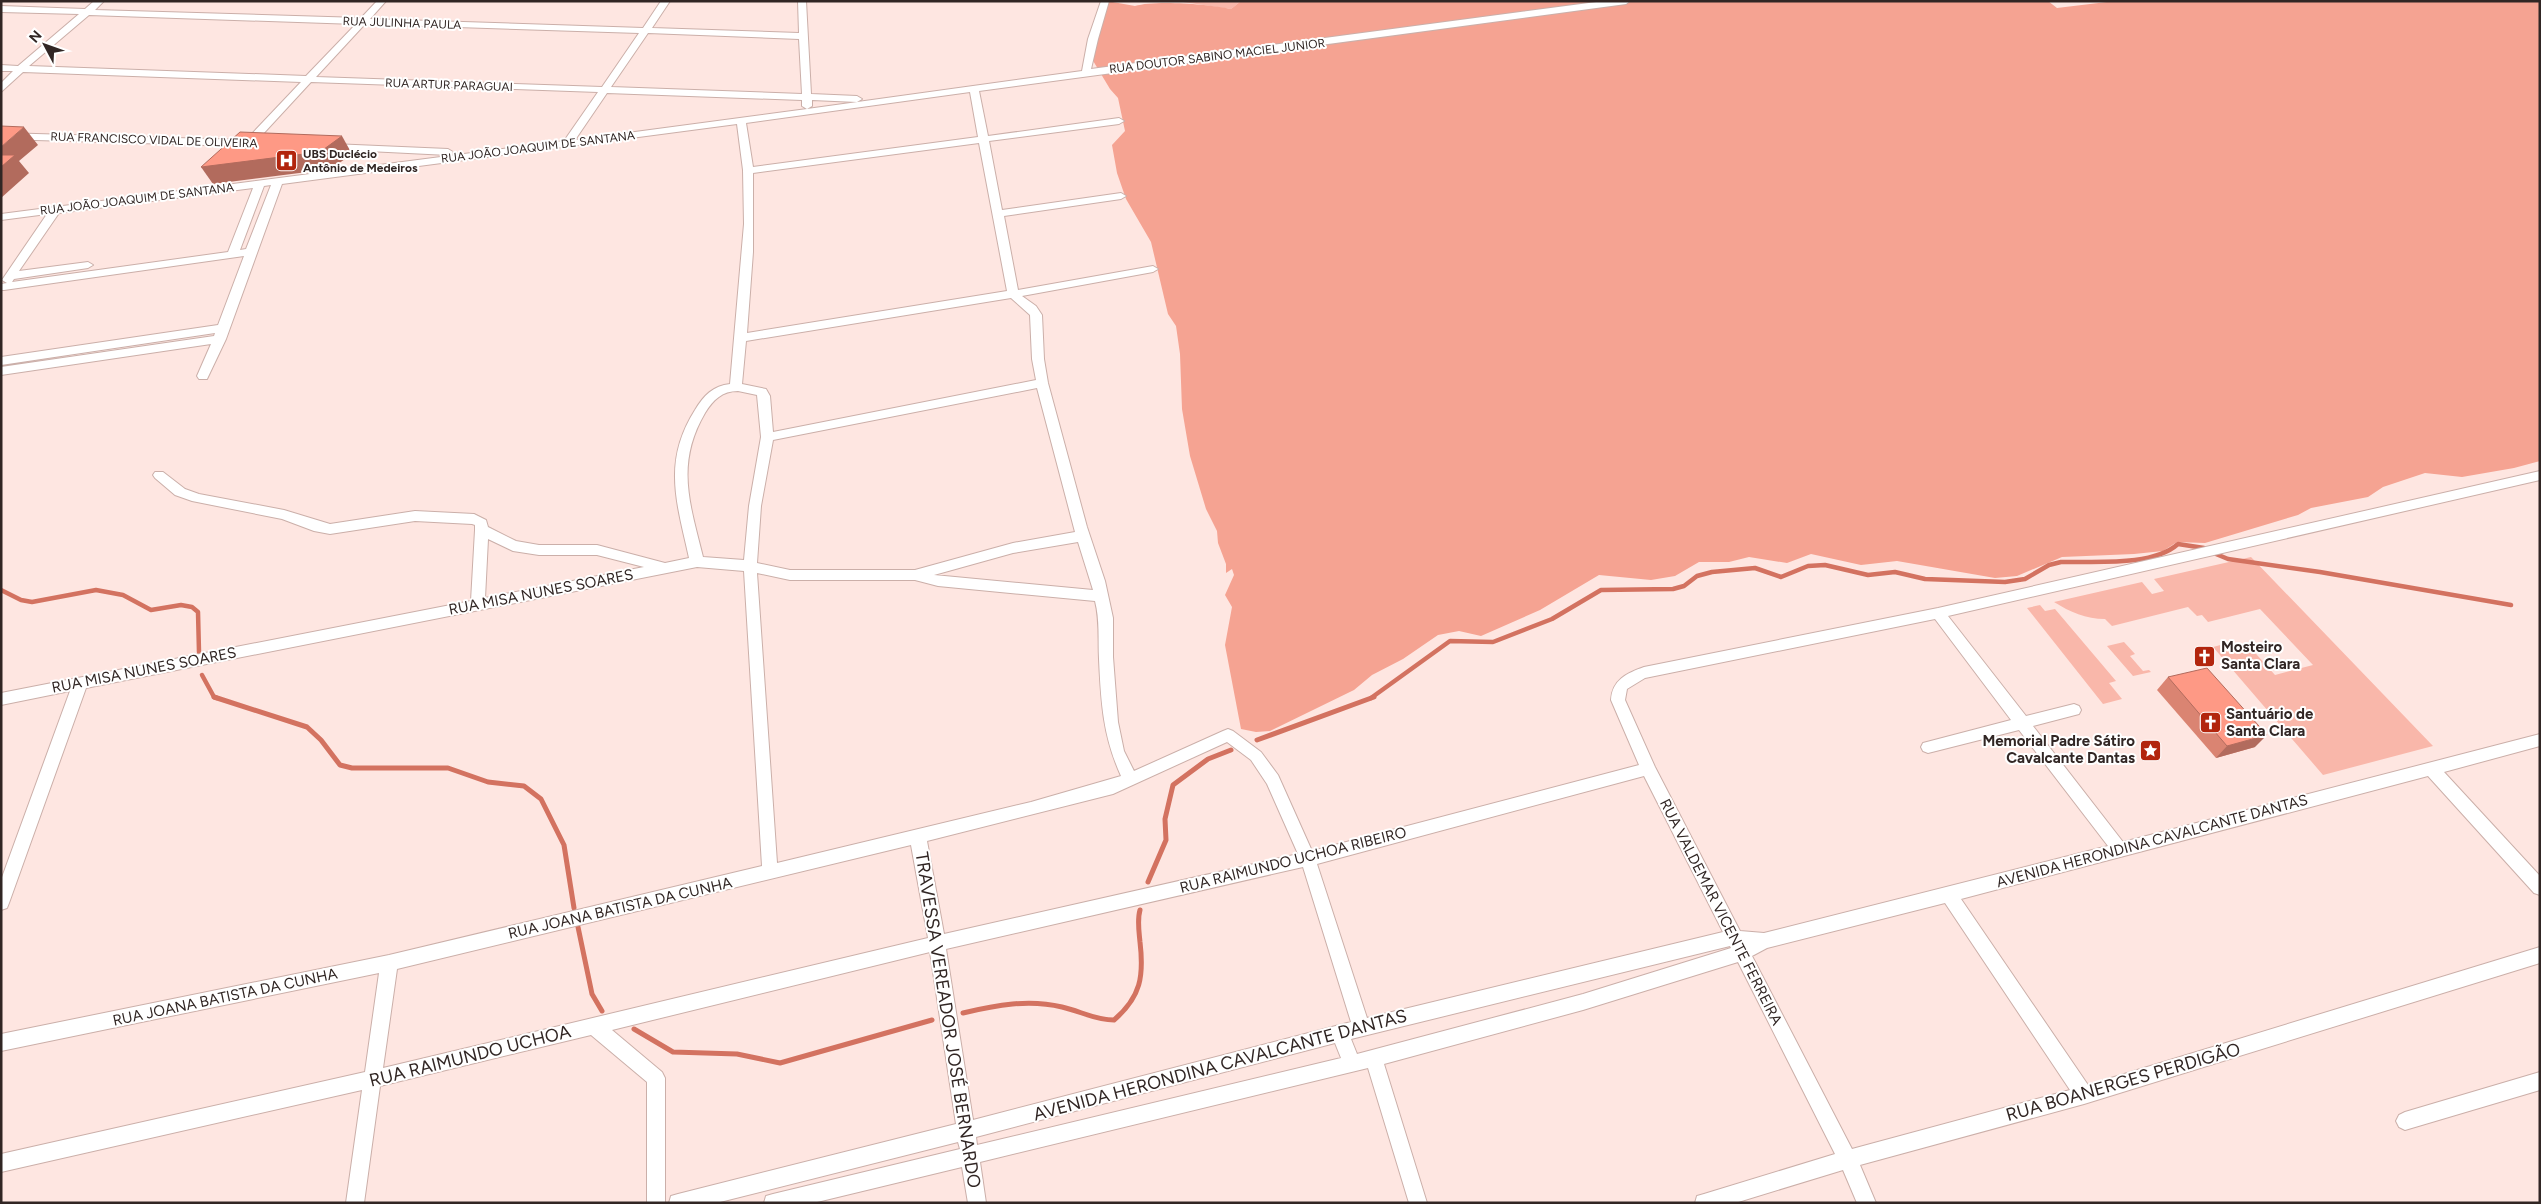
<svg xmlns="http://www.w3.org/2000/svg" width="2541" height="1204" viewBox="0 0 2541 1204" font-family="Figtree,sans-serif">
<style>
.green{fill:#f9b7aa}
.forest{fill:#f5a392}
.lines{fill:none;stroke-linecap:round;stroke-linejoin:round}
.stream-far1{stroke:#d37260;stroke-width:4.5}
.stream{stroke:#d37260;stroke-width:5}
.street-casing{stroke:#cbafa9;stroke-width:2}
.street{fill:#fff;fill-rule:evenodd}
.wall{fill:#da8472}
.shaded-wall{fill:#b26b5d}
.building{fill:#fe9985;stroke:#b26b5d}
.labels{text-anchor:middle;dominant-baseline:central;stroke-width:4;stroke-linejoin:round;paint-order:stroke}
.far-street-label{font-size:12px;fill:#312624;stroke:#fff}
.far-poi-label{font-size:12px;font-weight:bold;fill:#312624;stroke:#fff;text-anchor:start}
.street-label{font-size:15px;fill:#312624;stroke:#fff}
.poi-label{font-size:15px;font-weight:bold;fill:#312624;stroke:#fff;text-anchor:start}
.near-street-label{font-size:18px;fill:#312624;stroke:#fff}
</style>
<rect width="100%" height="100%" fill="#fee6e1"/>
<g class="green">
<polygon points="1176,1 1241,1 1231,9"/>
<path d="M2251,557L2433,746L2323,775L2213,647L2228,643L2234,650L2249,646L2275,675L2313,665L2260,609L2208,622L2202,615L2197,616L2188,607L2112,626L2105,619C2086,619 2070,612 2054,602L2142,582L2152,594L2164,591L2154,579Z"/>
<polygon points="2040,605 2045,611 2055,609 2116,681 2109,683 2122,699 2103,704 2027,608"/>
<polygon points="2124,642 2135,654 2130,656 2143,671 2149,670 2151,672 2133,676 2107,646"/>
</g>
<path class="forest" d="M1107,1L1135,6C1155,0 1208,4 1231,9L1241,1H2048L2057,8L2115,1H2540V461L2514,468L2462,477L2425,473L2383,487L2368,497L2311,508L2298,515L2205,543L2177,542L2163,551L2134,554L2062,557L2017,576L1995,578L1897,561L1861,565L1811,554L1787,563L1749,557L1729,562H1699L1675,576L1651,580L1599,575L1540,610L1481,636L1459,631L1438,635L1403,659L1372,675L1354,690L1270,731L1256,732L1241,729L1225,645L1232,607L1225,595L1234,575L1232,569L1226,573V564L1218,543L1217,531L1206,509L1190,456L1182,409L1180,354L1176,326L1168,314L1151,242L1126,199L1117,173L1112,145L1125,131L1118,98L1110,89L1092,59Z"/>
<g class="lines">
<g class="stream-far1">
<polyline points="2216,554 2228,559 2320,572 2511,605"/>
<polyline points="1,590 21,600 32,602 96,590 123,595 151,610 181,605 192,607 198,612 199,652"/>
<polyline points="202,675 214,697 217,698"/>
<path d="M1371,698L1450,641L1493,642L1552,619L1601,590L1673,589L1684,586L1697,576L1712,572L1755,568L1781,577L1808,566L1825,565L1868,575L1895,572L1925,579L2005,582L2025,579L2049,565L2061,562C2095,561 2152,567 2178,544L2204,548"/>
</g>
<g class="stream">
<polyline points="214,697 307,727 321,740 340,765 352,768 448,768 488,782 524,786 541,799 564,845 574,908"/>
<polyline points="1257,740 1374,697"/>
<polyline points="1148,882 1166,840 1165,819 1173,785 1208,759 1231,750"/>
<polyline points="578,927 592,994 602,1011"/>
<path d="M963,1013C996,1005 1029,999 1062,1007C1080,1011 1095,1020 1114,1020C1141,997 1144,976 1140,942C1139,931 1137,920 1140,910"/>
<polyline points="634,1029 673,1052 737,1054 780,1063 932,1020"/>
</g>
<defs>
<g id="street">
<path d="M94,1H104L95,10L361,18L377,1H386L370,19L643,28L661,1H670L652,28L799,33L798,1H806L811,94L857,96L862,99L857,102L812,100V106L807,109L1082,71L1088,39L1101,1H1109L1098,39L1091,69L1604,1H1630L1626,4L979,91L988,136L1119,118L1124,121L1119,124L989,141L1002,210L1121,193L1126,196L1121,199L1004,216L1018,290L1153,266L1158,269L1153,272L1022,296L1036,306L1042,315L1044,359L1048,383L1087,527L1105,581L1113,618V657L1118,722L1124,751L1134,771L1223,731L1228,729L1233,731L1261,752L1278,775L1312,851L1639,765L1611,700C1612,680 1627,673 1644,667L1938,608L2540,471V480L1948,616L2026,716L2074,704L2079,706L2081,710L2079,714L2033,726L2123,842L2540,734V746L2444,772L2540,876V895L2534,893L2428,776L1961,899L2088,1085L2540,947V963L2084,1104L1860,1165L1876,1203H1857L1843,1170L1735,1203H1695L1697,1196L1704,1194L1835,1154L1738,962L1583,1010L1384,1064L1427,1203H1409L1368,1068L980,1162L986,1203H968L962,1167L813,1203H764L766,1196L773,1194L960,1149L958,1142L716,1203H669L671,1196L678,1194L956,1124L930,952L612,1030L662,1072L665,1078V1203H647V1082L591,1035L380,1086L364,1203H346L362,1090L1,1172V1154L365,1072L379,973L1,1051V1034L389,955L762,866L744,571L697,567L86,688L9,903L7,908L1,910V880L70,691L1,705V693L471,601L475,530V525L472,524L415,521L330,534L314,531L282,519L192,501L175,495L155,478L153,475L155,472H163L185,489L199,494L284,510L330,524L415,511L474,514L486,520L488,527L516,541L539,545H597L665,563L689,558C677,503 662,462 695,410C704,395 713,386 730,384L744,224L743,170L737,124L282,184L226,339L207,379H199L197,376L211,344L1,375V367L214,336L215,333L1,365V357L218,325L244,256L4,290H1V284L7,283L2,280L47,214L1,220V214L564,141L598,92L311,82L250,148L246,149L241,146L1,139V133L246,140L301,82L23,72L1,92V83L13,71H1V65L18,66L79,14L1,12V6L85,9ZM89,15L356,24L306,76L29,66ZM365,24L639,33L602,87L316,77ZM648,33L799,39L802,94L611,87ZM970,92L978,137L753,167L746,123ZM607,93L802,100V106L807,109L575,140ZM979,143L1007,291L747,333L753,252V173ZM271,185L246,249L240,250L264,186ZM253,188L228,252L12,282L14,279L88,268L93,265L88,262L19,271L59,213ZM1011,298L1030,315L1032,359L1036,380L773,432L770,396L766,389L742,384L746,341ZM1037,388L1075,532L1013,543L915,570H790L757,563L761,506L773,440ZM738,391L757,395L761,437L749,506L744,560L703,557C690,504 675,464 705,413C713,400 722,391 738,391ZM488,539L513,551L539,555H597L644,567L485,598ZM1078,542L1093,590L934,575L1013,553ZM757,573L790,580H915L938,586L1095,601C1100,620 1098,639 1099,659C1101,703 1103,736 1121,776L1031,802L777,863ZM1935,619L2011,720L1923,743L1921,747L1923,751L1928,753L2019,730L2108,846L1764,933L1740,931L1655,767L1625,700L1627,689L1645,678ZM1227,742L1251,760L1267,784L1298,854L944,934L927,841L1113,794ZM1644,776L1723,932L1367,1018L1317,864ZM911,845L928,938L383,1068L397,969ZM1303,867L1351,1022L973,1120L946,949ZM1945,903L2070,1090L1852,1149L1752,956L1767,948ZM1730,946L1731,948L1583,994L1357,1054L1351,1039ZM1335,1043L1341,1058L977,1145L976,1137Z"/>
<polygon points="332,144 448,149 453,152 448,155 328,149 327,147"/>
<polygon points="2540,1072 2540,1090 2405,1130 2399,1127 2396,1121 2399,1115 2405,1112"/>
</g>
</defs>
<use href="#street" class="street-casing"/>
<use href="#street" class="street"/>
</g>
<polygon class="wall" points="2168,677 2255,747 2216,758 2157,690"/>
<g class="shaded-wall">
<polygon points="24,127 38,145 19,161 29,173 1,198 1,147"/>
<polygon points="342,136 352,154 331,169 213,184 201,167"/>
<polygon points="2267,735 2255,747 2216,758 2227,746"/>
</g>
<g class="building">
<polygon points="1,126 24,127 1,147"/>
<polygon points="240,132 342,136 320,152 201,167"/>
<polygon points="1,155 15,155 1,167"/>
<polygon points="2207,668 2267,735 2227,746 2168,677"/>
</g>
<defs>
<symbol id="hospital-square" viewBox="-11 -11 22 22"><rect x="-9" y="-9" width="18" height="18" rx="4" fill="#b2250d" stroke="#fff"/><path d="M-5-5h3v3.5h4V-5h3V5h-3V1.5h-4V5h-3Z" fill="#fff"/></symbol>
<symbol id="church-square" viewBox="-11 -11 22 22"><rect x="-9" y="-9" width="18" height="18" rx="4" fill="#b2250d" stroke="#fff"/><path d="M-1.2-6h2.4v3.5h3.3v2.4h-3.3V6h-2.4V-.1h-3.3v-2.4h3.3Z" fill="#fff"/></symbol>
<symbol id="sight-square" viewBox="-11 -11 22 22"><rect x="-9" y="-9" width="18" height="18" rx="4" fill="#b2250d" stroke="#fff"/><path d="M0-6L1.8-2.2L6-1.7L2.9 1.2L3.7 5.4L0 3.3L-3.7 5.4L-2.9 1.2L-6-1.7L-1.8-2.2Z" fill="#fff"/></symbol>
</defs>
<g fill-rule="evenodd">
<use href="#hospital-square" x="274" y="148" width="25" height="25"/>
<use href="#church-square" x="2192" y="644" width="25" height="25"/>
<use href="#church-square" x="2198" y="710" width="25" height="25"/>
<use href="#sight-square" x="2138" y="738" width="25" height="25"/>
</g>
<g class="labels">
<g class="far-street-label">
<text transform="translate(402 23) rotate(2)">RUA JULINHA PAULA</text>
<text transform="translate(1217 56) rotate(-7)">RUA DOUTOR SABINO MACIEL JUNIOR</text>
<text transform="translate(449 85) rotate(2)">RUA ARTUR PARAGUAI</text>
<text transform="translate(154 140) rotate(2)">RUA FRANCISCO VIDAL DE OLIVEIRA</text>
<text transform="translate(538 147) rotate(-7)">RUA JOÃO JOAQUIM DE SANTANA</text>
<text transform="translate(137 199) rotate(-7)">RUA JOÃO JOAQUIM DE SANTANA</text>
</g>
<g class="far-poi-label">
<text x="303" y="154">UBS Duclécio<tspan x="303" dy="14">Antônio de Medeiros</tspan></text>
</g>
<g class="street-label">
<text transform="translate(541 592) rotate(-11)">RUA MISA NUNES SOARES</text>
<text transform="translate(144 670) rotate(-11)">RUA MISA NUNES SOARES</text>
<text transform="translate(2152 841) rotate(-15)">AVENIDA HERONDINA CAVALCANTE DANTAS</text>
<text transform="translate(1293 860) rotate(-14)">RUA RAIMUNDO UCHOA RIBEIRO</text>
<text transform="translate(620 908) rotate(-13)">RUA JOANA BATISTA DA CUNHA</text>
<text transform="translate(1721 912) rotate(63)">RUA VALDEMAR VICENTE FERREIRA</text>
<text transform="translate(225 997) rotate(-12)">RUA JOANA BATISTA DA CUNHA</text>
</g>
<g class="poi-label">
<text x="2221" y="647">Mosteiro<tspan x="2221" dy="17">Santa Clara</tspan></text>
<text x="2226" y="714">Santuário de<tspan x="2226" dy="17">Santa Clara</tspan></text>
<text x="2135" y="741" text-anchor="end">Memorial Padre Sátiro<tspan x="2135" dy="17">Cavalcante Dantas</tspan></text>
</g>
<g class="near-street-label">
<text transform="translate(948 1020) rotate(81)">TRAVESSA VEREADOR JOSÉ BERNARDO</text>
<text transform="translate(470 1056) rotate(-14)">RUA RAIMUNDO UCHOA</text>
<text transform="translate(1220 1065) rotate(-15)">AVENIDA HERONDINA CAVALCANTE DANTAS</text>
<text transform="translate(2123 1082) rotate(-16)">RUA BOANERGES PERDIGÃO</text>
</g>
</g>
<rect width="2541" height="1204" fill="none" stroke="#312624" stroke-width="5"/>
<g transform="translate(45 45) rotate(311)" stroke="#ffffff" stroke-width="4" paint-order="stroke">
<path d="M0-4L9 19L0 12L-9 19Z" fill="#312624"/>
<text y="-8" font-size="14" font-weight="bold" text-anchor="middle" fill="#312624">N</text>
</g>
</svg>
